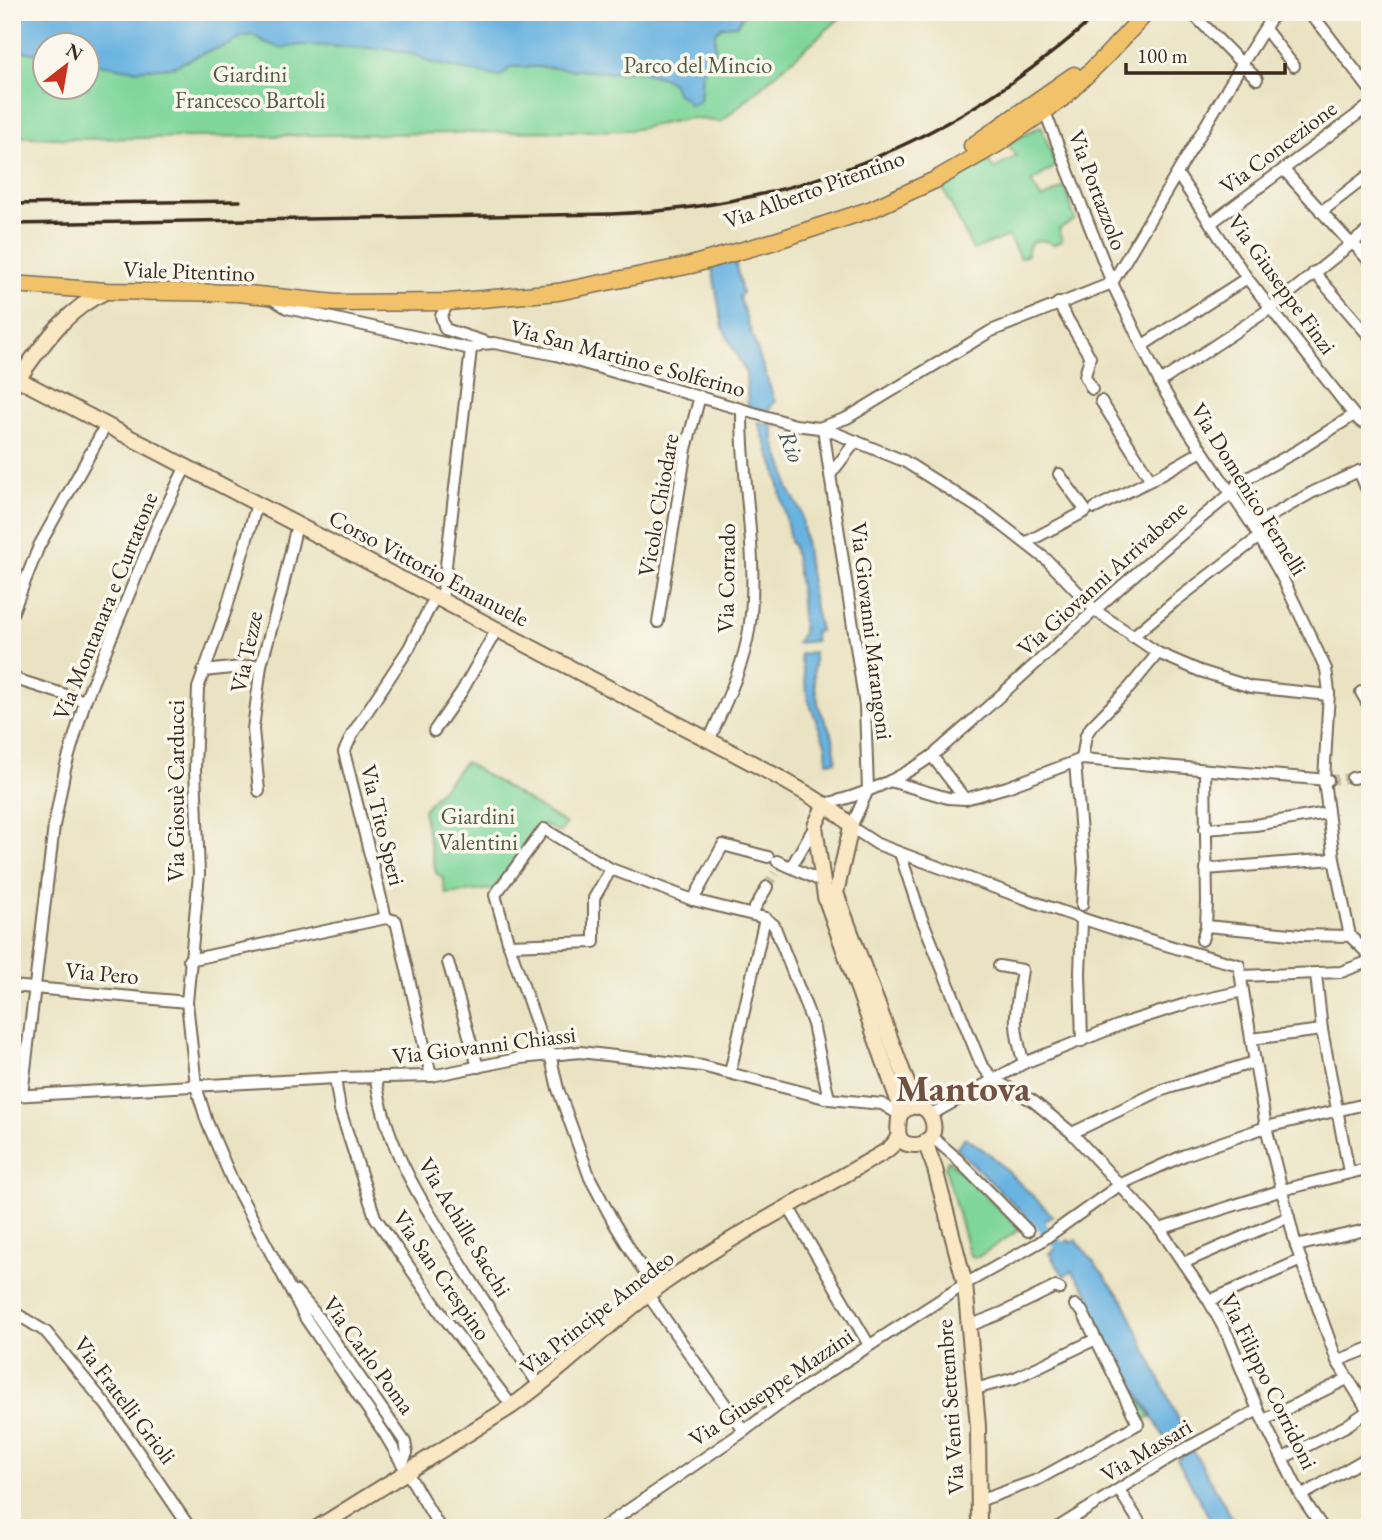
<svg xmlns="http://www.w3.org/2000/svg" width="1382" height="1540" viewBox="0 0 1382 1540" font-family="'EB Garamond',serif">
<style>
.green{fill:#7ed69b;stroke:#5c805c;stroke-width:2;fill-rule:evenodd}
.water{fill:#69b3e1;stroke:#526e80;stroke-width:2}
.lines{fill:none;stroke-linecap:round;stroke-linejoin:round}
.canal{stroke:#69b3e1;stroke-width:10}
.street-tunnel{stroke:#c7bea2;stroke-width:10;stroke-dasharray:10 5;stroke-linecap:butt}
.street-casing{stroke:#786b58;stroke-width:14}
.secondary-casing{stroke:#786b58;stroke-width:18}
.primary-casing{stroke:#786b58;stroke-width:19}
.street{stroke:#fff;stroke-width:10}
.secondary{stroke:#fae7c3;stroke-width:14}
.primary{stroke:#f2c26a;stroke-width:16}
.rail{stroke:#3b2a1e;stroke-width:3.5}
.labels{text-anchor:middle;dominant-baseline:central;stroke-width:7;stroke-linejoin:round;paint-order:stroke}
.park-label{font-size:23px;fill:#4f5e44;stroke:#fbf7ec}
.street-label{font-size:23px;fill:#3b2a1e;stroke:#fbf7ec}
.water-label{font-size:24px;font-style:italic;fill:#4b5a62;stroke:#fbf7ec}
.town-label{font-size:37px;font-weight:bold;fill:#725142;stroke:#fbf7ec}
</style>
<rect width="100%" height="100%" fill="#fbf7ec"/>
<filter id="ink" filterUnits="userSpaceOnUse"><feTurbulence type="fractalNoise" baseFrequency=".0143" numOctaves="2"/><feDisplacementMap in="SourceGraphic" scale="14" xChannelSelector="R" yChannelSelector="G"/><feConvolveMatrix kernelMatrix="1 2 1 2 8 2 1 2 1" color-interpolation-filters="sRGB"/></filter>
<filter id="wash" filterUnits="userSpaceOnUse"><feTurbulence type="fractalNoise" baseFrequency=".00686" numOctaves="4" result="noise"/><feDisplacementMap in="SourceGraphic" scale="28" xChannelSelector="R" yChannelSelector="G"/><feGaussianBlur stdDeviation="1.57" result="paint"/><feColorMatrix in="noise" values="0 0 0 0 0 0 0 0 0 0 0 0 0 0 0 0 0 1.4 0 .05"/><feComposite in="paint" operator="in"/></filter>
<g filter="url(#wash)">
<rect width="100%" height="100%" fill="#eae3c3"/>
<g class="green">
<path d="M12,12H847L721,122L691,118L631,130L79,139L12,136ZM46,46H88V88H46Z"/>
<path d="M1041,126L1056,166L1031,182L1042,199L1064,187L1066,189L1075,220L1059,229L1062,241L1053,245C1041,237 1027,239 1028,255L1020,258L1008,236L973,250L942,186L978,165L980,167L988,160L994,169L1016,156L1008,144Z"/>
<polygon points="465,762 566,824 559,833 544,824 494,889 446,894 442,877 436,873 423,810"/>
<polygon points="948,1160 1020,1229 978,1257 971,1256 969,1253 945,1167"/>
<polygon points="1089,1309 1151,1417 1143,1420 1084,1311"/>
</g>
<g class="water">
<polygon points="12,12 745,12 737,25 723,26 715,33 715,53 702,74 700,101 689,105 684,97 677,94 673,84 667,79 633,70 614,73 542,67 511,67 500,77 431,63 419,56 390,49 301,45 281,48 264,42 253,35 241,37 229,45 206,52 173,67 135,70 88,62 88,46 46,46 45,55 12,49"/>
<polygon points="734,256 742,293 739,297 775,402 767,411 748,406 746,373 723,328 711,263"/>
<polygon points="758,422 773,425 774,442 786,474 788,488 801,511 813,599 820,631 814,632 815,641 796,643 803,633 800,586 793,544 791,544 776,471"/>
<polygon points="814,652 814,680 819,708 833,737 836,761 827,762 826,746 808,699 800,654"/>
<polygon points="965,1137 992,1156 1053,1216 1036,1226 956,1148"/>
<polygon points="1068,1240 1071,1243 1076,1240 1123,1300 1188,1440 1172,1450 1085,1302 1084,1298 1089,1294 1072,1271 1064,1276 1049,1253"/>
<polygon points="1193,1450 1238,1528 1215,1528 1177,1459"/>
</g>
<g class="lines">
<polyline class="canal" points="1032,1215 1068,1255"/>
</g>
</g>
<g filter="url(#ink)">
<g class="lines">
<g class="street-tunnel">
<polyline points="1328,780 1352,778"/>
<polyline points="767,887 775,873"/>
</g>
<defs>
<g id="street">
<polyline points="1191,12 1257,79"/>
<polyline points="1307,12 1322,27 1370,90"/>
<polyline points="1265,29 1294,66"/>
<polyline points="1047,105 1045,112 1112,283 1162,387 1184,424 1253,526 1281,575 1326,669 1329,692 1324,780 1334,859 1350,936 1370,956"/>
<polyline points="1284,170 1350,243"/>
<polyline points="1178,175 1247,278 1354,415"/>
<polyline points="1321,212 1370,174"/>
<polyline points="1211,223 1370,105"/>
<polyline points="1352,242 1370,262"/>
<polyline points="1314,272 1370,337"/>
<polyline points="1112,283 1242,64 1275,12"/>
<polyline points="271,298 287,308 471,349"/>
<polyline points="449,302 441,316 445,329 488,343"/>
<polyline points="1058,303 1090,357 1085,376 1092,389"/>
<polyline points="1143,345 1247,278"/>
<polyline points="471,349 482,344 494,343 556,355 795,425 819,428 847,418 991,331 1112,283"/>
<polyline points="1160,382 1271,308 1370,229"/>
<polyline points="12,390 18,379"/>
<polyline points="1101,401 1151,480"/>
<path d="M823,428L865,706L868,790L851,827L877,844C997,889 1115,934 1239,965L1243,991L1189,1003L1125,1023L1024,1063L930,1115"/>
<polyline points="823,428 904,461 988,514 1047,560 1096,611 1158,653 1200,671 1251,687 1329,695"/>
<polyline points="1370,468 1359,471 1370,497"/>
<polyline points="830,475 856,441"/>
<polyline points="257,504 226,610 198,688 195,768 199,874 187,1002 196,1086 207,1122 232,1180 306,1319 384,1433 440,1528"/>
<polyline points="1095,508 1151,480 1202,451"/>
<polyline points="1253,526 1313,492 1359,471"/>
<polyline points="1027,542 1086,511 1059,474"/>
<polyline points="442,600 471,349"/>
<polyline points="12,614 39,546 106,425"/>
<polyline points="658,622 686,449 700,396"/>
<polyline points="1132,637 1174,602 1259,537"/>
<polyline points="203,671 261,665"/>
<polyline points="12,678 85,701"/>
<polyline points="1361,692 1370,708"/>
<polyline points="434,731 462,691 497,629"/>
<path d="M709,741C724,705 743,669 749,630C760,561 741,480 742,410"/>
<polyline points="932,756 965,799"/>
<polyline points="1082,759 1086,735 1091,727 1130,687 1158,653"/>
<polyline points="1075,763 1084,869 1082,905"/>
<polyline points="1352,778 1370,775"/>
<polyline points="890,781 948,798 965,799 1007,787 1082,759 1328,780"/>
<polyline points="259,791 253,729 261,665 281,594 297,524"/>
<path d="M825,804C862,796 901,778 932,756C1033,669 1128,575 1232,493L1237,484L1297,451L1354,415L1361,422L1370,424"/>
<polyline points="1205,829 1255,825 1327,813"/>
<polyline points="900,853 920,914 981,1064 994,1080 1033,1101 1072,1133 1160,1229 1209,1301 1228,1336 1258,1410 1301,1496 1323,1528"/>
<polyline points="777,861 821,881"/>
<polyline points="791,867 815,826"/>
<polyline points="1206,869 1334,859"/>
<polyline points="693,900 723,845 768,857"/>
<polyline points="752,913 767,887"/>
<polyline points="386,918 344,752 353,733 409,648 435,597"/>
<polyline points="1082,921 1080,973 1082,1041"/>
<polyline points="1206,926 1301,935 1350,936"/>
<polyline points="1202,940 1206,926 1207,902 1205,770"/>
<polyline points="509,945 594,942 594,898 611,869"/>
<polyline points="189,960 386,918 396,921 431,1076"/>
<polyline points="448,962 478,1067"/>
<path d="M999,966L1022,970C1016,1010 1011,1023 1024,1063"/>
<polyline points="1316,974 1322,1030 1349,1172"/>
<polyline points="1241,976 1341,972 1370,961"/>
<polyline points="12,986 187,1002"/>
<polyline points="1243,991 1266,1127 1296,1246 1337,1361 1370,1414"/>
<polyline points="1251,1039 1322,1030"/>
<polyline points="730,1073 765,918 774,925 813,1024 829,1099"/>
<polyline points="335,1078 340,1110 375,1217 443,1316 512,1406"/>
<path d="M376,1079C386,1148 424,1206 461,1264C487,1305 513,1346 540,1387"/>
<polyline points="22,1095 54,826 65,769 85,701 157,526 186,466"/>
<polyline points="12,1096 335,1078 431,1076 521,1058 580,1052 702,1066 829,1099 882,1104 900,1115"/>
<polyline points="1072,1133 1162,1090 1255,1062"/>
<polyline points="931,1136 953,1155"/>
<polyline points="956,1158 1028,1231"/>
<polyline points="789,1208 869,1345"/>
<polyline points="1160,1229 1282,1190 1370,1168"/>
<polyline points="1296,1246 1370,1229"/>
<polyline points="1183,1263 1289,1217"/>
<polyline points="655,1290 614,1223 590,1178 558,1089 550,1054 538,1028 509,945 495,895 544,829 611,869 693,900 765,918"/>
<polyline points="296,1291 315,1313 405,1442 407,1453 403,1462"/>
<polyline points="648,1295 744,1431"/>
<polyline points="1209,1301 1301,1260"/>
<polyline points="12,1311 46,1332 107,1406 190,1528"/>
<polyline points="969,1326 1002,1313 1055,1287 1060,1289"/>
<polyline points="1337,1361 1370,1348"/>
<polyline points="975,1389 1015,1378 1096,1339"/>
<polyline points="1264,1420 1347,1379"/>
<polyline points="1283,1458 1346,1426 1368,1411"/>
<polyline points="1119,1490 1143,1528"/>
<polyline points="1301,1496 1370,1456"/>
<polyline points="979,1501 1037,1480 1138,1424 1082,1311 1075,1305"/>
<polyline points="602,1528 744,1431 788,1398 965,1284 1040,1242 1121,1184 1185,1155 1266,1127 1370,1103"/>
<polyline points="1057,1528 1172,1456 1258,1410"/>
</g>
<g id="secondary">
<path d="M12,373L18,379C235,492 453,606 670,720C700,736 840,805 851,827L836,893L916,1107"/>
<path d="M18,379C43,344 66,309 107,291"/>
<path d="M825,804L815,826L825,897L900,1106C901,1120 889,1145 915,1145C951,1144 928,1084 900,1115"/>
<polyline points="927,1140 928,1150 935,1169 965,1284 978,1426 979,1528"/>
<path d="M317,1528L512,1406C564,1369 609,1322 661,1285C732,1235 811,1195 886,1151L893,1145L899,1136"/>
</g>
<g id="primary">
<polyline points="972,146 1074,75"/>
<polyline points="12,284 107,291 238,293 336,303 449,302 558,292 691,265 775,241 872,209 935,180 999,143 1063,98 1104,58 1147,12"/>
</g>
</defs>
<use href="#street" class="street-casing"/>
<use href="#secondary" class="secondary-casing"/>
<use href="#primary" class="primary-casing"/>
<use href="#street" class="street"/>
<use href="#secondary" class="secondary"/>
<use href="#primary" class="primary"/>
<g class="rail">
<polyline points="12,204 240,201"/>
<path d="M12,224L612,214C800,207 961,139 1100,12"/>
</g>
</g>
</g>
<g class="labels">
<g class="park-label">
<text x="698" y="65">Parco del Mincio</text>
<text x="250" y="74">Giardini<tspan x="250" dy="26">Francesco Bartoli</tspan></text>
<text x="478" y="816">Giardini<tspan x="478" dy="26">Valentini</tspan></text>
</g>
<g class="street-label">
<text transform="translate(1278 147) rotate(-37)">Via Concezione</text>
<text transform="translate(814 189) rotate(-20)">Via Alberto Pitentino</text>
<text transform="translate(1098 190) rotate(69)">Via Portazzolo</text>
<text transform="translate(189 271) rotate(2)">Viale Pitentino</text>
<text transform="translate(1282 284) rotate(54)">Via Giuseppe Finzi</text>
<text transform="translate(628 358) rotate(15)">Via San Martino e Solferino</text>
<text transform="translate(1249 489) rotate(58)">Via Domenico Fernelli</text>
<text transform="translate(658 505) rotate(-80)">Vicolo Chiodare</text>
<text transform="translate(429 568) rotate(28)">Corso Vittorio Emanuele</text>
<text transform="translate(726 578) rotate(-89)">Via Corrado</text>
<text transform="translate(1102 578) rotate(-42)">Via Giovanni Arrivabene</text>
<text transform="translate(105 606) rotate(-68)">Via Montanara e Curtatone</text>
<text transform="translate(872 631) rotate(83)">Via Giovanni Marangoni</text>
<text transform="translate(246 652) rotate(-78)">Via Tezze</text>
<text transform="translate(176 791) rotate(-90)">Via Giosuè Carducci</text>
<text transform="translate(383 825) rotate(76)">Via Tito Speri</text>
<text transform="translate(102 973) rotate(5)">Via Pero</text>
<text transform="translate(484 1045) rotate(-7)">Via Giovanni Chiassi</text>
<text transform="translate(465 1227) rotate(59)">Via Achille Sacchi</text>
<text transform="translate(442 1275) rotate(55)">Via San Crespino</text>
<text transform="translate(597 1312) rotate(-38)">Via Principe Amedeo</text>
<text transform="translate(369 1355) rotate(54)">Via Carlo Poma</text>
<text transform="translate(1269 1381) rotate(64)">Via Filippo Corridoni</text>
<text transform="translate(771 1387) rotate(-34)">Via Giuseppe Mazzini</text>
<text transform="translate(125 1400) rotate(53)">Via Fratelli Grioli</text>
<text transform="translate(950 1407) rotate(-94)">Via Venti Settembre</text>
<text transform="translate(1146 1450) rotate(-31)">Via Massari</text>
</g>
<g class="water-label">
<text transform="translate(792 446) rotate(68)">Rio</text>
</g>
<g class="town-label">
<text x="963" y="1088">Mantova</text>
</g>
</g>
<rect width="1382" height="1540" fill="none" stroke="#fbf7ec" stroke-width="42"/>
<g transform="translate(66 66) rotate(31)"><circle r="33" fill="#fbf7ec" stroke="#aea59a" stroke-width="2"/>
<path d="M0-5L12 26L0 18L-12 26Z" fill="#c8321e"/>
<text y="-10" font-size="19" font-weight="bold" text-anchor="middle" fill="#3b2a1e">N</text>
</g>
<path d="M1126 63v10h159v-10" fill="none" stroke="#3b2a1e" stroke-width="3.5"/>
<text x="1137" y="63" font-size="21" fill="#3b2a1e" stroke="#fbf7ec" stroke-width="5" paint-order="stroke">100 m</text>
</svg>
